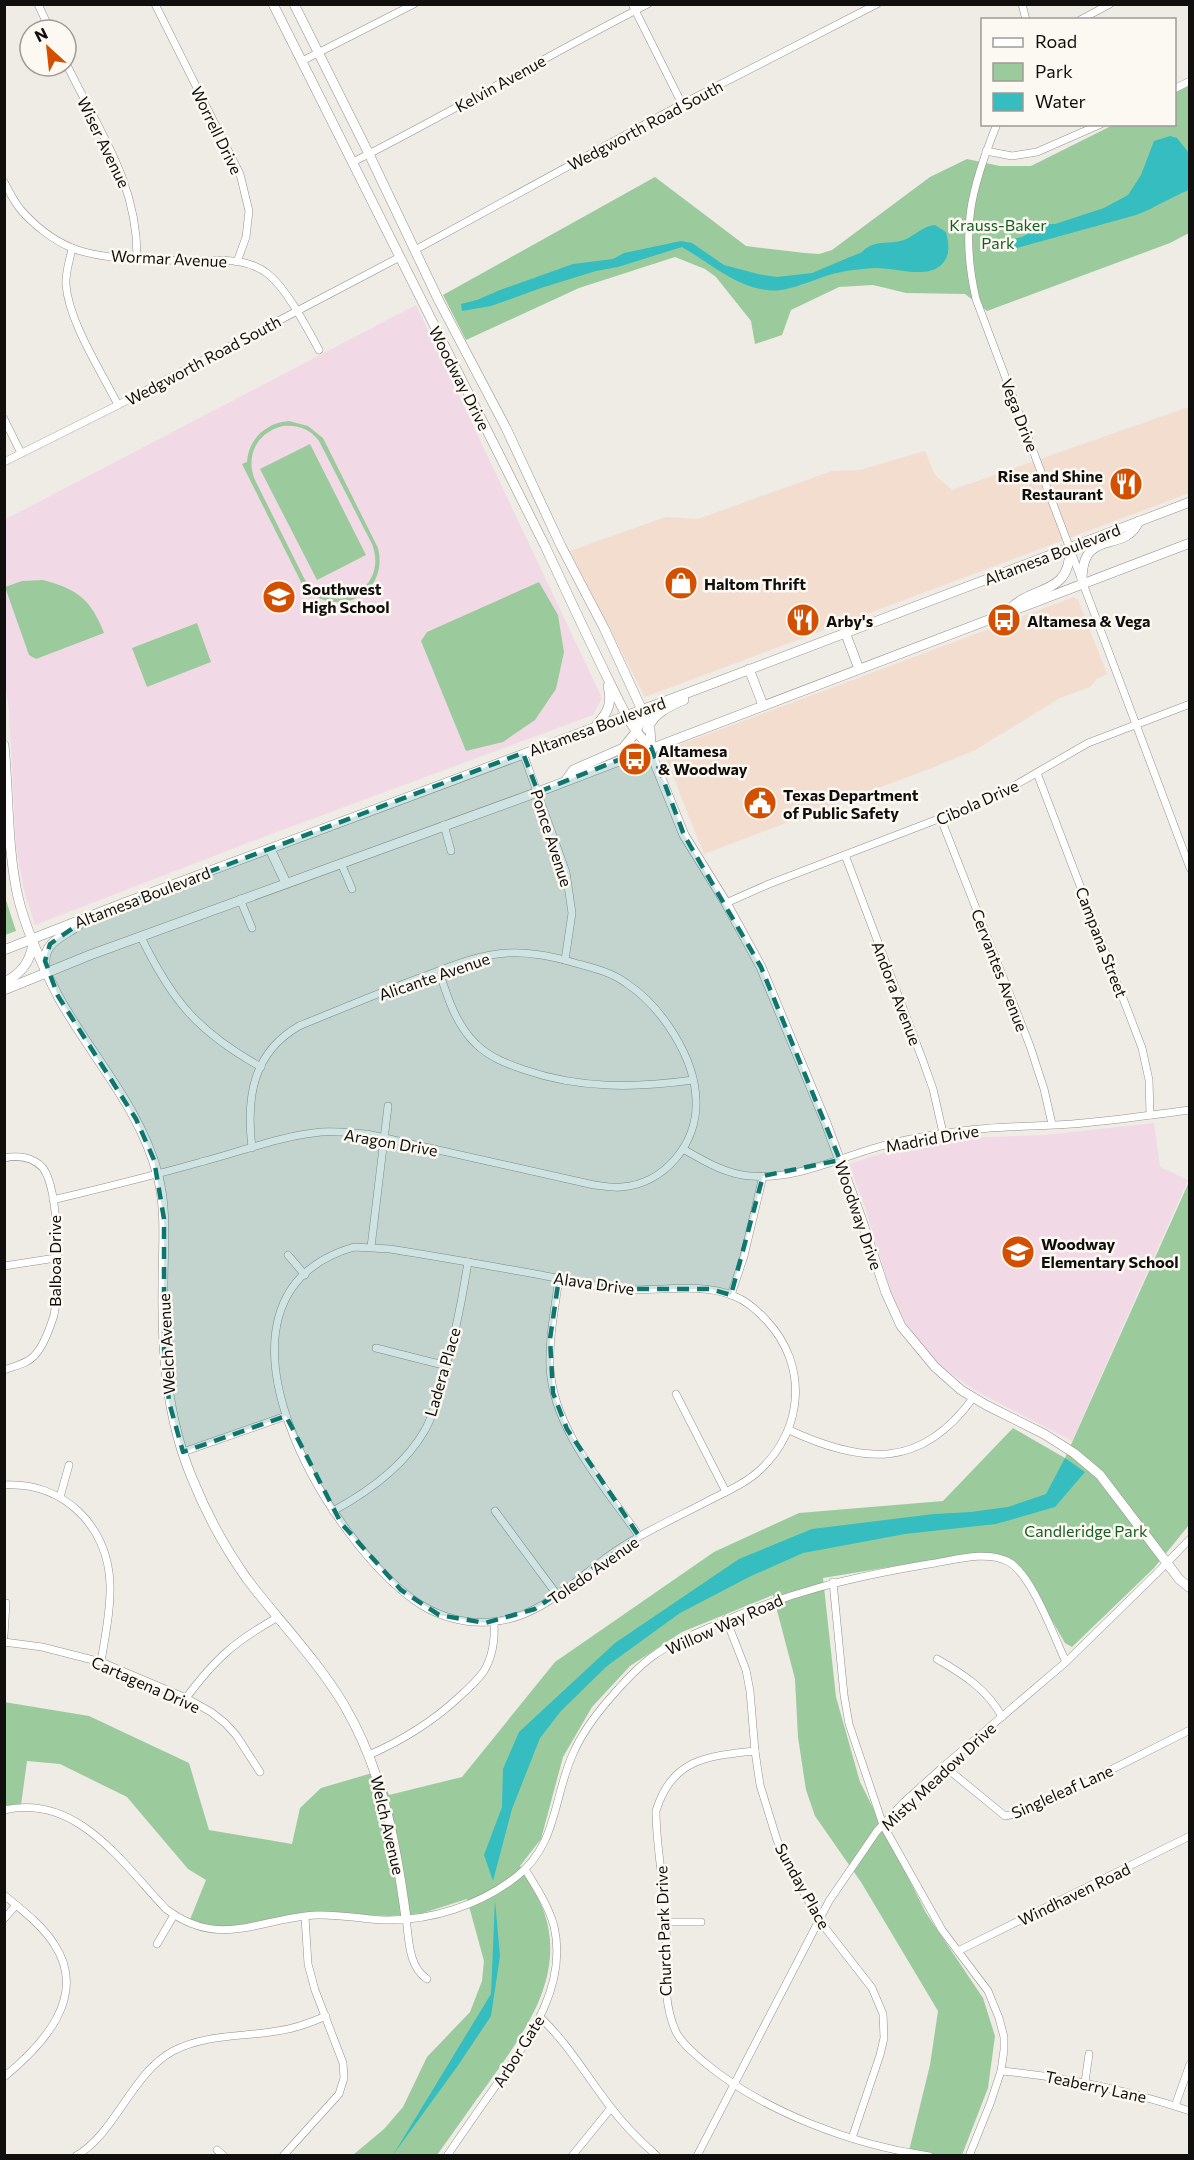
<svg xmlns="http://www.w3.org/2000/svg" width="1194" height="2160" viewBox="0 0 1194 2160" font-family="Commissioner,sans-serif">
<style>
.commercial{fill:#f2ddcf}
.education{fill:#f1dae6}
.green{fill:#9bcb9d;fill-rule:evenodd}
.water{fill:#36bdbf}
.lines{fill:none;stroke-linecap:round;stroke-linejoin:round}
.street-casing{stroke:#96928c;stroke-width:8}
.secondary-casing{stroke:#96928c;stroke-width:10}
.street{stroke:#fff;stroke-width:7}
.secondary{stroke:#fff;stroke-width:9}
.marked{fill:#0f766e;fill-opacity:0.2;stroke:#0f766e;stroke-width:4.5;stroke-dasharray:12 8;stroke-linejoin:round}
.labels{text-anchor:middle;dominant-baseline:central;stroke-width:5;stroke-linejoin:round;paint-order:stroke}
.street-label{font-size:16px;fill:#110f0d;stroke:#fcf8f2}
.park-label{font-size:16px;fill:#175d22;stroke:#fcf8f2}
.poi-label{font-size:16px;font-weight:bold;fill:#110f0d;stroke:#fcf8f2;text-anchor:start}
</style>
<rect width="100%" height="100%" fill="#efebe5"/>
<g class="commercial">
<polygon points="1189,407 1189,493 645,697 570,551 666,517 698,519 832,471 860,470 925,451 935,475 952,490"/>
<polygon points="1074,597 1078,600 1107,674 1097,679 1090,687 1060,698 975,750 929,769 704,854 663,751"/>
</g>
<g class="education">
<polygon points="416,305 602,698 593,715 258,839 35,925 24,890 16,847 9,709 4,675 4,520"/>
<polygon points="1154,1123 1160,1167 1188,1180 1072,1441 976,1391 946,1370 921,1345 904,1320 891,1293 866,1210 849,1164 883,1153 925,1143 961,1138 1045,1135"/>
</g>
<g class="green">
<polygon points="1189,85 1189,233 1170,243 987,311 965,294 906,293 873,285 839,287 791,310 782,335 755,344 751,321 716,277 705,269 675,257 579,288 466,340 443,295 655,177 746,246 805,253 819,254 832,250 930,177 967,159 1000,166 1031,166 1113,125 1174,124 1175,93"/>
<path d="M289,421L308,426L323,438L378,548C388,588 349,616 313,595L309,598L242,464L247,462C249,439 265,423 289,421ZM283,426C298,425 310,429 319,441L372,544C390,590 330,621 304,578L255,480C245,456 257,432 283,426Z"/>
<polygon points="310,444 366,555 317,580 260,469"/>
<path d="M43,580C78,589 91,600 104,633L36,659L29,655L5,587L22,581Z"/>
<polygon points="539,582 558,615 564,652 556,689 535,720 503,742 466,751 421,641 427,632"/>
<polygon points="197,623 211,662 147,687 132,648"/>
<polygon points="4,894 16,931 5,935 4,935"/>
<path d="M1189,1182V1525L1154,1568L1072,1647L1065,1643L1025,1574L993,1556L962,1555L823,1578L836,1697L860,1782L926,1913L983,1998L995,2036L988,2088L962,2155H908L930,2065L938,2011L861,1882L815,1816L806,1790L798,1737L795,1679L773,1595L682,1632L630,1666L592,1707L563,1757L541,1839L520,1866C532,1887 546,1908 549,1932C558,1990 518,2041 487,2085C470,2108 454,2132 437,2155H353L384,2129L403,2107L427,2057L470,2012L482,1981L484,1961L467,1899L423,1913L390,1916L309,1913L230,1928L189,1922L206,1880L188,1869L127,1797L60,1764L27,1761L21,1805H5L4,1702L89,1716L189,1763L209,1830L292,1844L300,1808L321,1788L379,1771L389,1795L462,1777L555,1662L714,1552L799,1513L943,1501L1013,1428L1065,1458Z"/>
</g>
<g class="water">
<path d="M1170,136L1177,138L1189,153V190C1171,197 1155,208 1136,215L1013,249H996L995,243L1022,237L1048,224H1055L1104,208L1128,195L1141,175L1154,141Z"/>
<path d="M935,225L946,232C949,244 951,257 940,266C924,279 893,267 874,268C862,269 849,270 837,273C817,277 787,294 767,290C734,286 710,263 682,247L618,267L596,271L541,288L491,306L462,311L461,304L477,300L500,290L573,264L613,259L624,253L681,241L692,243L724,265L758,274L777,277L812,273L862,252C874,239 889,245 904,240C915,236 922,226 935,225Z"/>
<polygon points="1065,1458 1085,1472 1055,1507 996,1524 905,1534 803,1553 751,1576 680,1613 607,1666 561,1711 540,1738 512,1809 493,1881 484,1855 502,1807 503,1769 519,1732 615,1643 739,1559 812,1529 934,1514 971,1512 1008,1507 1046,1494"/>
<polygon points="495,1900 500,1956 491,2016 459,2064 393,2155 491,1994"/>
</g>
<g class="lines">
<defs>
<g id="street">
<polyline points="38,4 50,30"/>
<polyline points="155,4 240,174 249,211 246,237 237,262"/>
<polyline points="632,4 682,104"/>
<polyline points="1022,4 1026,20"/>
<polyline points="1080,20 1110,4"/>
<polyline points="302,61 414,4"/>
<path d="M66,63C98,130 138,182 137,259"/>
<polyline points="1174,89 1190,81"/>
<path d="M997,124C971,188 960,230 976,299L1190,868"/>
<polyline points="986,151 1012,156 1037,152 1101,124"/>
<path d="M353,162C452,112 548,55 648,4"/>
<path d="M4,182C9,191 14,202 21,210C34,225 53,240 72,248C105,261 162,261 198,260C222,260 248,258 268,274C287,289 307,328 319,350"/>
<path d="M72,248C70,260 65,273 66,285C69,322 101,371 118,405"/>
<polyline points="415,250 682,104 877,4"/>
<polyline points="4,419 21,453"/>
<polyline points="4,462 118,405 400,257"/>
<polyline points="523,753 566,872 572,913 565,960"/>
<polyline points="1037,773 1142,1048 1149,1080 1150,1115"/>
<polyline points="941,819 1030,1046 1044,1089 1052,1124"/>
<polyline points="444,825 451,851"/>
<polyline points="845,855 923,1061 933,1089 943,1133"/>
<polyline points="341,863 352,889"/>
<polyline points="240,899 252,928"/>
<polyline points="726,903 769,884 993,798 1088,743 1190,704"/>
<path d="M141,937C172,1001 198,1032 261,1067"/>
<path d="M439,971C447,996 456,1025 476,1044C489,1057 507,1064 525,1070C580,1089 636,1088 693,1080"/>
<path d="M683,1149C704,1161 725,1174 750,1176C796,1180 835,1159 878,1147C898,1141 919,1137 940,1134C984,1126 1028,1127 1072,1124C1111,1121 1150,1115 1190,1110"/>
<path d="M4,1158C18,1155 33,1157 43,1168C60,1191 60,1286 54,1315C50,1328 44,1346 34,1356C27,1364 14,1366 4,1370"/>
<path d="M53,1200C102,1188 152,1176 201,1162C240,1152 280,1136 321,1132C336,1131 352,1133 367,1134L594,1185C603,1186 612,1188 621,1187C665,1184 698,1143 696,1100C695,1057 661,1006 626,983C611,972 593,968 575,963C555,957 530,952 508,953C481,954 451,966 425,976C383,991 341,1009 299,1026C252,1053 246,1099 252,1148"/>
<path d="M354,1247L390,1249C440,1257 491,1266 541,1275C566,1280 591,1286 617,1289C655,1293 698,1281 734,1296C747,1301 758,1311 767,1321C808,1365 804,1429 760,1470C745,1484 725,1492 706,1502C670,1521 630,1538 598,1564C565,1590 532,1620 489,1622C467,1624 441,1617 423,1606C329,1547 182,1297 354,1247Z"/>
<polyline points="371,1247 388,1106"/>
<polyline points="288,1255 305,1275"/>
<polyline points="4,1266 56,1258"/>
<path d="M559,1278C555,1308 549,1336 550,1366C552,1428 605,1487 639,1536"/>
<polyline points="731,1295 744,1256 763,1176"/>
<polyline points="376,1348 447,1366"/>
<polyline points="676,1394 726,1492"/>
<path d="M789,1430C863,1464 921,1470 973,1398"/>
<polyline points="183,1452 286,1416"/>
<path d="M4,1485C63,1482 108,1525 110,1584C111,1610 105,1636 101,1662"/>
<polyline points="60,1497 69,1465"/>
<path d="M333,1511C368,1492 405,1465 425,1430C434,1414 438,1396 443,1378C454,1340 462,1301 468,1262"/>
<polyline points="495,1511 558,1596"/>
<polyline points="833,1582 844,1695 849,1724 883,1825 942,1930 988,1991 999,2018 1004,2037 1004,2050 1001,2071 990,2104 969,2156"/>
<polyline points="726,1619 746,1670 750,1691 755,1751 760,1785 777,1840 788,1864 819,1920 872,1988 883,2014 884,2038 880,2055 852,2138"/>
<polyline points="4,1636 6,1603"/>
<polyline points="4,1642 42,1647 101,1662 186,1698 211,1712 225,1723 236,1735 260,1772"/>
<path d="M937,1659C963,1674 988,1690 1002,1717"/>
<path d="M186,1698C216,1658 234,1642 278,1617"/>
<path d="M755,1751C708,1756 672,1758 656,1811C656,1847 664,1883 666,1920C668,1958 660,1997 676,2032C682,2044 694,2053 704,2062C764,2112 853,2145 929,2156"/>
<path d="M369,1755C403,1740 431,1723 458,1698C467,1690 477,1681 484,1671C493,1656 495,1639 494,1622"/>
<polyline points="944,1766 1005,1816 1021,1813 1059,1796 1190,1730"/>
<path d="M4,1810C77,1793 122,1863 166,1909C221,1950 258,1918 317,1915C339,1914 362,1919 384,1920C431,1921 480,1905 516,1877C557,1845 553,1800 572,1756C581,1734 596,1714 612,1696C624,1682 638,1667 653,1656C671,1643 692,1635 713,1626C785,1593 851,1577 929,1564C952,1561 984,1550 1007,1561C1031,1572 1054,1637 1066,1662"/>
<path d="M4,1895C22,1910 42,1925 54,1944C89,1996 43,2045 4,2077"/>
<path d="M406,1918C409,1939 408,1966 427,1979"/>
<polyline points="4,1919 16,1905"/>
<polyline points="666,1922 701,1922"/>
<polyline points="157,1944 174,1915"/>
<polyline points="958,1951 1190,1836"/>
<path d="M541,2018C568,2044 586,2075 609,2105C623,2124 640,2141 657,2156"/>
<path d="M1001,2071C1066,2077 1127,2090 1190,2111"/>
<polyline points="1085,2082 1089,2054"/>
<polyline points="1175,2106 1190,2064"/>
<polyline points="217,2150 224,2156"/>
<path d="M76,2156C115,2134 132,2073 173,2051C206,2034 243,2037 277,2031C294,2029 310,2023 326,2016"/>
<polyline points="283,2156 339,2094 344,2078 343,2063 315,1990 308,1964 305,1917"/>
<path d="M447,2156C463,2132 480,2108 497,2084C529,2039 568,1986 554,1926C548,1905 536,1887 525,1869"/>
<polyline points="572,2156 611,2108"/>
<polyline points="697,2156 829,1901 877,1831 904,1802 944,1766 1066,1662 1156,1574 1190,1539"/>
</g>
<g id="secondary">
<path d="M273,4L545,546C566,591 587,636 609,681C621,704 631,731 651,747"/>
<polyline points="294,4 369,154 439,301 506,428 561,546 604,628 642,710 650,730 652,756 684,835 726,903 761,967 826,1123 861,1218 886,1293 901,1326 935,1367 961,1390 986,1405 1044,1434 1074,1453 1100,1475 1167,1563 1179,1579 1190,1588"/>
<path d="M1082,583C1081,525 1124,556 1139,521"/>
<path d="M1011,608C1035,584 1070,596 1070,548"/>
<polyline points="845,632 859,669"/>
<polyline points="749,669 763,705"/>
<path d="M597,724C609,712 612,702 608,686"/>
<path d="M647,729C655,713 667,707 684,700"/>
<path d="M4,745C9,795 7,848 18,897C26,931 43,967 59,998C92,1057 141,1109 158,1176C167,1211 163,1248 163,1284C162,1350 166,1416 192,1478C206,1513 225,1548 247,1579C279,1621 317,1660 344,1705C383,1771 396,1844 406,1918"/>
<polyline points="566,780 573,770 623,748 636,732 642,717 642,712"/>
<polyline points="270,849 286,883"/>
<polyline points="4,950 124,903 714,683 1190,502"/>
<path d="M45,964C43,941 65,936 80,924"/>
<path d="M4,982C22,974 31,961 33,942"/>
<polyline points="4,990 90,955 538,792 1190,543"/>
</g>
</defs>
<use href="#street" class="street-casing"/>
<use href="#secondary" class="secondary-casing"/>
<use href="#street" class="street"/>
<use href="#secondary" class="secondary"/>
</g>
<path class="marked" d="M651,747L684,835L761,967L840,1160L763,1176L731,1295L710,1289H617L559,1278L550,1339L553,1393L567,1429L639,1536L535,1609L485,1623L439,1615L401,1590L341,1523L286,1416L183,1452L169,1402L164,1350V1219L154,1160L136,1119L58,996L45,961L50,944L89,917L523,753L538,792Z"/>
<defs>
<symbol id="restaurant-disc" viewBox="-11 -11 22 22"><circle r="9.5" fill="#d45001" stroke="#fcf8f2"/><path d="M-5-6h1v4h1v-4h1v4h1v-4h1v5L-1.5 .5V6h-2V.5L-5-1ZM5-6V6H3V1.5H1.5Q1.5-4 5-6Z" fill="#fff"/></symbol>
<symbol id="shop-disc" viewBox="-11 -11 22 22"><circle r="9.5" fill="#d45001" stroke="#fcf8f2"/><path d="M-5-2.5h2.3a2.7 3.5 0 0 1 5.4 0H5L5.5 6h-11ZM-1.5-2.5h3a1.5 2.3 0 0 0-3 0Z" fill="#fff"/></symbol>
<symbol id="school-disc" viewBox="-11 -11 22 22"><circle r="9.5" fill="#d45001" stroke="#fcf8f2"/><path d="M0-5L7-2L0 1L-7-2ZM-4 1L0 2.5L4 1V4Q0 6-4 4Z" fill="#fff"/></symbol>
<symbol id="bus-disc" viewBox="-11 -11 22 22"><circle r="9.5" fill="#d45001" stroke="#fcf8f2"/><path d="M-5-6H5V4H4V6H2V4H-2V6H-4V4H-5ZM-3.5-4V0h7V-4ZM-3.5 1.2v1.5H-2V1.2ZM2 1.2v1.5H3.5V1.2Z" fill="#fff"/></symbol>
<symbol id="civic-disc" viewBox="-11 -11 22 22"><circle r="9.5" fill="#d45001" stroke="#fcf8f2"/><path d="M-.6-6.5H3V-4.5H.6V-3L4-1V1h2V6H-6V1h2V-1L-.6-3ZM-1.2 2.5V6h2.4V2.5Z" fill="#fff"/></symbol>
</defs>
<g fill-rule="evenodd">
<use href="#restaurant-disc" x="1107" y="465" width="38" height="38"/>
<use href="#shop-disc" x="662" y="564" width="38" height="38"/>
<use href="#school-disc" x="260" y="578" width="38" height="38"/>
<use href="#restaurant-disc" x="784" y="601" width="38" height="38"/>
<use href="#bus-disc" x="985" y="601" width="38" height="38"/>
<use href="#bus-disc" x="616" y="740" width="38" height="38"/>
<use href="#civic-disc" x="741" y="784" width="38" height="38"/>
<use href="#school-disc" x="999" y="1233" width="38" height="38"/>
</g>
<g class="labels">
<g class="street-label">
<text transform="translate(500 83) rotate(-29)">Kelvin Avenue</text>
<text transform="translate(645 125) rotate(-28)">Wedgworth Road South</text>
<text transform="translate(217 130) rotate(64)">Worrell Drive</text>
<text transform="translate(104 142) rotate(64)">Wiser Avenue</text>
<text transform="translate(169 258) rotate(3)">Wormar Avenue</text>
<text transform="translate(203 360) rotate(-28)">Wedgworth Road South</text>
<text transform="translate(460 378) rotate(63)">Woodway Drive</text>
<text transform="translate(1020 415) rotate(69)">Vega Drive</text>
<text transform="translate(1052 554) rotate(-21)">Altamesa Boulevard</text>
<text transform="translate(597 726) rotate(-20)">Altamesa Boulevard</text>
<text transform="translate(977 802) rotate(-24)">Cibola Drive</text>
<text transform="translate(552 838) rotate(72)">Ponce Avenue</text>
<text transform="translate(142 897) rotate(-21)">Altamesa Boulevard</text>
<text transform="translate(1102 942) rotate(69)">Campana Street</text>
<text transform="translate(1000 970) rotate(69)">Cervantes Avenue</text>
<text transform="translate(434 976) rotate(-19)">Alicante Avenue</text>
<text transform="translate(897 993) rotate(69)">Andora Avenue</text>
<text transform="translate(932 1138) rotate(-10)">Madrid Drive</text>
<text transform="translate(391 1142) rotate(10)">Aragon Drive</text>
<text transform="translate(859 1215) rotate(71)">Woodway Drive</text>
<text transform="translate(54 1261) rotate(-90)">Balboa Drive</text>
<text transform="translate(594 1283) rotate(8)">Alava Drive</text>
<text transform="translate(166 1344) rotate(-93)">Welch Avenue</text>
<text transform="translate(442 1372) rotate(-74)">Ladera Place</text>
<text transform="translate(593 1570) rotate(-35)">Toledo Avenue</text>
<text transform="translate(724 1624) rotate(-24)">Willow Way Road</text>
<text transform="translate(146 1684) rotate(24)">Cartagena Drive</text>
<text transform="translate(938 1776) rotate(-43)">Misty Meadow Drive</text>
<text transform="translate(1062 1791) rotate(-24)">Singleleaf Lane</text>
<text transform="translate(388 1825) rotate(77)">Welch Avenue</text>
<text transform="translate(803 1886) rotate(61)">Sunday Place</text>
<text transform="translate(1074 1894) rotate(-26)">Windhaven Road</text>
<text transform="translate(663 1931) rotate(-92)">Church Park Drive</text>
<text transform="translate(518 2051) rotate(-58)">Arbor Gate</text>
<text transform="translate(1096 2086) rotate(12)">Teaberry Lane</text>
</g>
<g class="park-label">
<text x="998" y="224">Krauss-Baker<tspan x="998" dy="18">Park</tspan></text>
<text x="1086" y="1530">Candleridge Park</text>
</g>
<g class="poi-label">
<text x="1103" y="475" text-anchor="end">Rise and Shine<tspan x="1103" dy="18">Restaurant</tspan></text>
<text x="704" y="583">Haltom Thrift</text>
<text x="302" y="588">Southwest<tspan x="302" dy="18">High School</tspan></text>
<text x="826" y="620">Arby's</text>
<text x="1027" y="620">Altamesa &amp; Vega</text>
<text x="658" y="750">Altamesa<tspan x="658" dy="18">&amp; Woodway</tspan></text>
<text x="783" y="794">Texas Department<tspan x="783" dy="18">of Public Safety</tspan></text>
<text x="1041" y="1243">Woodway<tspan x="1041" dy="18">Elementary School</tspan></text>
</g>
</g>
<rect width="1194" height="2160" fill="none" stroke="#110f0d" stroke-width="12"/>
<rect x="981" y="18" width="195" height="108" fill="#fcf8f2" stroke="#9e9b96" stroke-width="1.5"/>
<rect x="993" y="38" width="30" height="9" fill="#ffffff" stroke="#9e9b96" stroke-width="1.5"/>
<text x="1035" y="48" font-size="18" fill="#110f0d">Road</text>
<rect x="993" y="63" width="30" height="18" fill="#9bcb9d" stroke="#9e9b96" stroke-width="1.5"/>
<text x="1035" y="78" font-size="18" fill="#110f0d">Park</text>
<rect x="993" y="93" width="30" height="18" fill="#36bdbf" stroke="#9e9b96" stroke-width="1.5"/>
<text x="1035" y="108" font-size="18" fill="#110f0d">Water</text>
<g transform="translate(48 48) rotate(333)"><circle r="28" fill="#fcf8f2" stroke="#9e9b96" stroke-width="1.5"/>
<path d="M0-4.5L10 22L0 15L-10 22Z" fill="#d45001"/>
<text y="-9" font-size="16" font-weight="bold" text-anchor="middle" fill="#110f0d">N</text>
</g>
</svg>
